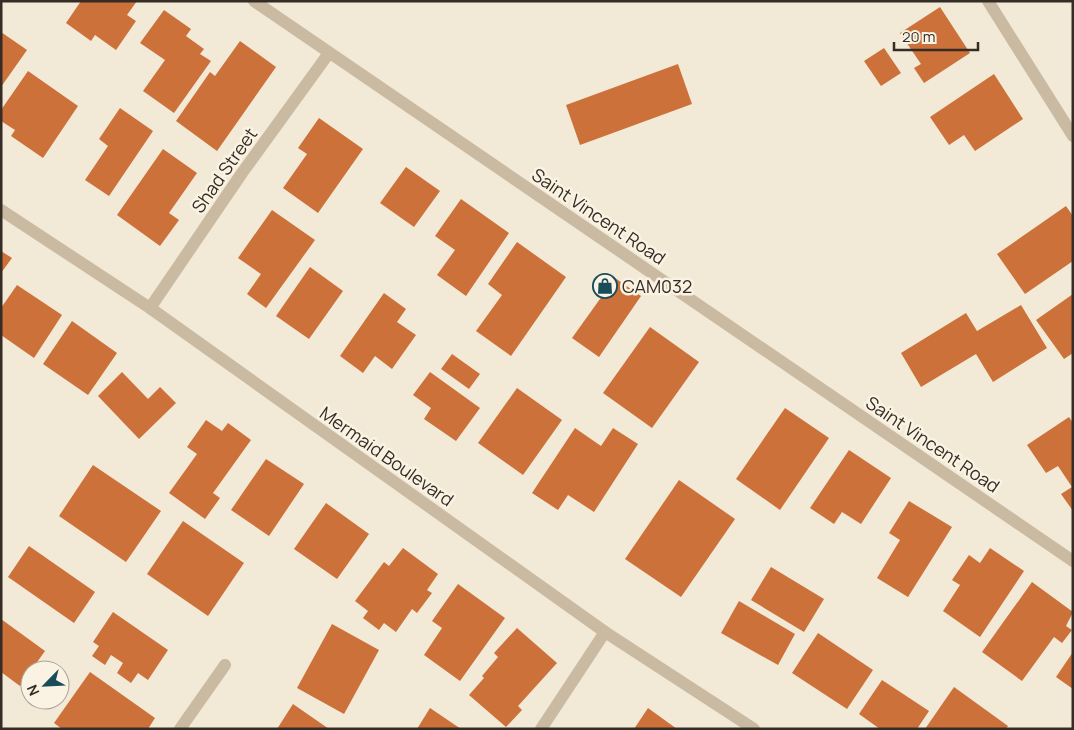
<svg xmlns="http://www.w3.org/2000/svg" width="1074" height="730" viewBox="0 0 1074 730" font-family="Manrope,sans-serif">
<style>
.building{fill:#cd713a}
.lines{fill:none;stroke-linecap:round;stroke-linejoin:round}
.minor{stroke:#cbbaa2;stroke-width:12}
.tertiary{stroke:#cbbaa2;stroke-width:12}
.labels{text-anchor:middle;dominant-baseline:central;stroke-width:5;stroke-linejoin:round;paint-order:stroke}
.street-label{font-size:18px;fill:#352c25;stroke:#faf3e3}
.poi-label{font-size:18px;fill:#352c25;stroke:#faf3e3;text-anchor:start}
</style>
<rect width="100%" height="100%" fill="#f2e9d7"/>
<g class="building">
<polygon points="81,1 137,1 127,15 136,21 116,50 95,35 91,41 66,23"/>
<polygon points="940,7 970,53 924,83 914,68 921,64 900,33"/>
<polygon points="164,10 191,29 186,36 204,49 200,54 211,61 174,113 143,91 165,60 140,43"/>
<polygon points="1,32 27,50 1,87"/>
<polygon points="240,41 276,67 217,151 176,121 210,72 215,76"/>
<polygon points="884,48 901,73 881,86 864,61"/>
<polygon points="678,64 692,104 580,145 566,105"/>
<polygon points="28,71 78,106 43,158 11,136 15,130 1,121 1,110"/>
<polygon points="994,74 1023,119 975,151 964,135 949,145 930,117"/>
<polygon points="120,108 153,131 109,196 85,180 108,146 99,139"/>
<polygon points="319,118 363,149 318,213 283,188 307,154 298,148"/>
<polygon points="163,149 197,173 169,213 179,220 160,246 117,215"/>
<polygon points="406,167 440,191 414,227 380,203"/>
<polygon points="461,199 509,233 466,296 437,275 455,250 435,236"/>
<polygon points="1066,206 1073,216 1073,261 1025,294 997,254"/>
<polygon points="272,210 315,240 266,308 247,294 261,274 238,258"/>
<polygon points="517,242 566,277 511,356 476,331 502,295 488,284"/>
<polygon points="1,251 12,258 1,273"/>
<polygon points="310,267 343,291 309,339 276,316"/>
<polygon points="615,278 641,296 599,357 572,338"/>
<polygon points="17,285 62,315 34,358 1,335 1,308"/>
<polygon points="384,293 406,309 397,322 416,335 392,369 375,356 363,373 340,356"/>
<polygon points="1073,294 1073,353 1064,359 1036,320"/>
<polygon points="1021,305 1047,348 993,382 976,354 921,387 901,353 966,313 977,331"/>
<polygon points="72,321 117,353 88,395 43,364"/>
<polygon points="650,327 699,362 652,428 603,393"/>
<polygon points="452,354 480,374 469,389 441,369"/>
<polygon points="122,372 148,399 160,387 176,403 139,439 98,396"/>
<polygon points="430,372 480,408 456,441 424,419 431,408 413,395"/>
<polygon points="517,388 562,420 523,475 478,443"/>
<polygon points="785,408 829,438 780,510 736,479"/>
<polygon points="1069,417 1073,423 1073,511 1061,494 1072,487 1058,466 1046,473 1027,445"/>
<polygon points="206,420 222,431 228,423 251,440 213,493 220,498 205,519 169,493 197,454 187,447"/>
<polygon points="575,428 601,446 613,428 638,444 594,512 568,495 558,510 532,493"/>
<polygon points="849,450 891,478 861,524 842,512 834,524 810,508"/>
<polygon points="266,459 304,484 269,536 231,510"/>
<polygon points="93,465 161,511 126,562 59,516"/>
<polygon points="679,480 735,519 681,597 625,559"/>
<polygon points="909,501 952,527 908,597 877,578 900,540 889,533"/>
<polygon points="326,503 369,534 337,579 294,549"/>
<polygon points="183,521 244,563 208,616 147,574"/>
<polygon points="29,546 95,592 74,623 8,577"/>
<polygon points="403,548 438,574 427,590 432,593 417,613 412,609 396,632 384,623 379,630 363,618 368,611 355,601 384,562 389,566"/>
<polygon points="990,548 1024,571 980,637 943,611 960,585 952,580 969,555 980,563"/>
<polygon points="771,567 824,599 804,632 751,600"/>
<polygon points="1032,582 1073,612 1066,626 1072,630 1062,643 1054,637 1022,681 982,652"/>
<polygon points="458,584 505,618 460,681 424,655 442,628 432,621"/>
<polygon points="739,601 795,634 778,665 721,633"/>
<polygon points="113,612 168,650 148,680 138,673 131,683 117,673 123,663 111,655 105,665 92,656 99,646 93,642"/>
<polygon points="1,619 45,651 20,686 1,672"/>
<polygon points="332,624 379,650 344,714 297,688"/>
<polygon points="517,628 557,663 518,706 522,710 506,727 469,695 484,678 482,676 498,657 494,653"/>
<polygon points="818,633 873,670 847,709 792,673"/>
<polygon points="1073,652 1073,689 1056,677"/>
<polygon points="90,672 155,718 148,729 62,729 54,723"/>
<polygon points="882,680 929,711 917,729 880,729 859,714"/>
<polygon points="954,687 1008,726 1006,729 925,729"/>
<polygon points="293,704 329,729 277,729"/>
<polygon points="430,708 461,729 417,729"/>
<polygon points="648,708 677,729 634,729"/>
</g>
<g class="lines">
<g class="minor">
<polyline points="988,1 1073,136"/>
<polyline points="1,210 150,308 605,632 754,729"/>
<polyline points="150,308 242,173 329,53"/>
<polyline points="180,729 225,665"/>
<polyline points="541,729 605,632"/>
</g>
<polyline class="tertiary" points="254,1 1073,561"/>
</g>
<defs>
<symbol id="shop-ring" viewBox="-11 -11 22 22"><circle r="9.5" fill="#faf3e3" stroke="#194c59" stroke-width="1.5"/><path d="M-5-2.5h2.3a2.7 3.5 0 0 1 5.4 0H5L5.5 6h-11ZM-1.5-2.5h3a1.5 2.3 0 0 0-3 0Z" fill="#194c59"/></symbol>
</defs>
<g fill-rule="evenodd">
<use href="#shop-ring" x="591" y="272" width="28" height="28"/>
</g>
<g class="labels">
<g class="street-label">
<text transform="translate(224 170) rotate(-55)">Shad Street</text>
<text transform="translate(599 216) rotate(34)">Saint Vincent Road</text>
<text transform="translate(933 444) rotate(34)">Saint Vincent Road</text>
<text transform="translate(387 456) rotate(35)">Mermaid Boulevard</text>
</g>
<g class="poi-label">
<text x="622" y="286">CAM032</text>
</g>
</g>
<rect width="1074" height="730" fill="none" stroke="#352c25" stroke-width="5"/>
<g transform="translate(45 685) rotate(246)"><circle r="24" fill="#faf3e3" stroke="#aba397"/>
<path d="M0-4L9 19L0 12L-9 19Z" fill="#194c59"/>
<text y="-8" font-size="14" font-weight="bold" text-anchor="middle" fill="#352c25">N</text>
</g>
<path d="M894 42v8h84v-8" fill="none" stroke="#352c25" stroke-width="2.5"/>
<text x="902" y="42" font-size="15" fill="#352c25" stroke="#faf3e3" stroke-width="4" paint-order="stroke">20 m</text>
</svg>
